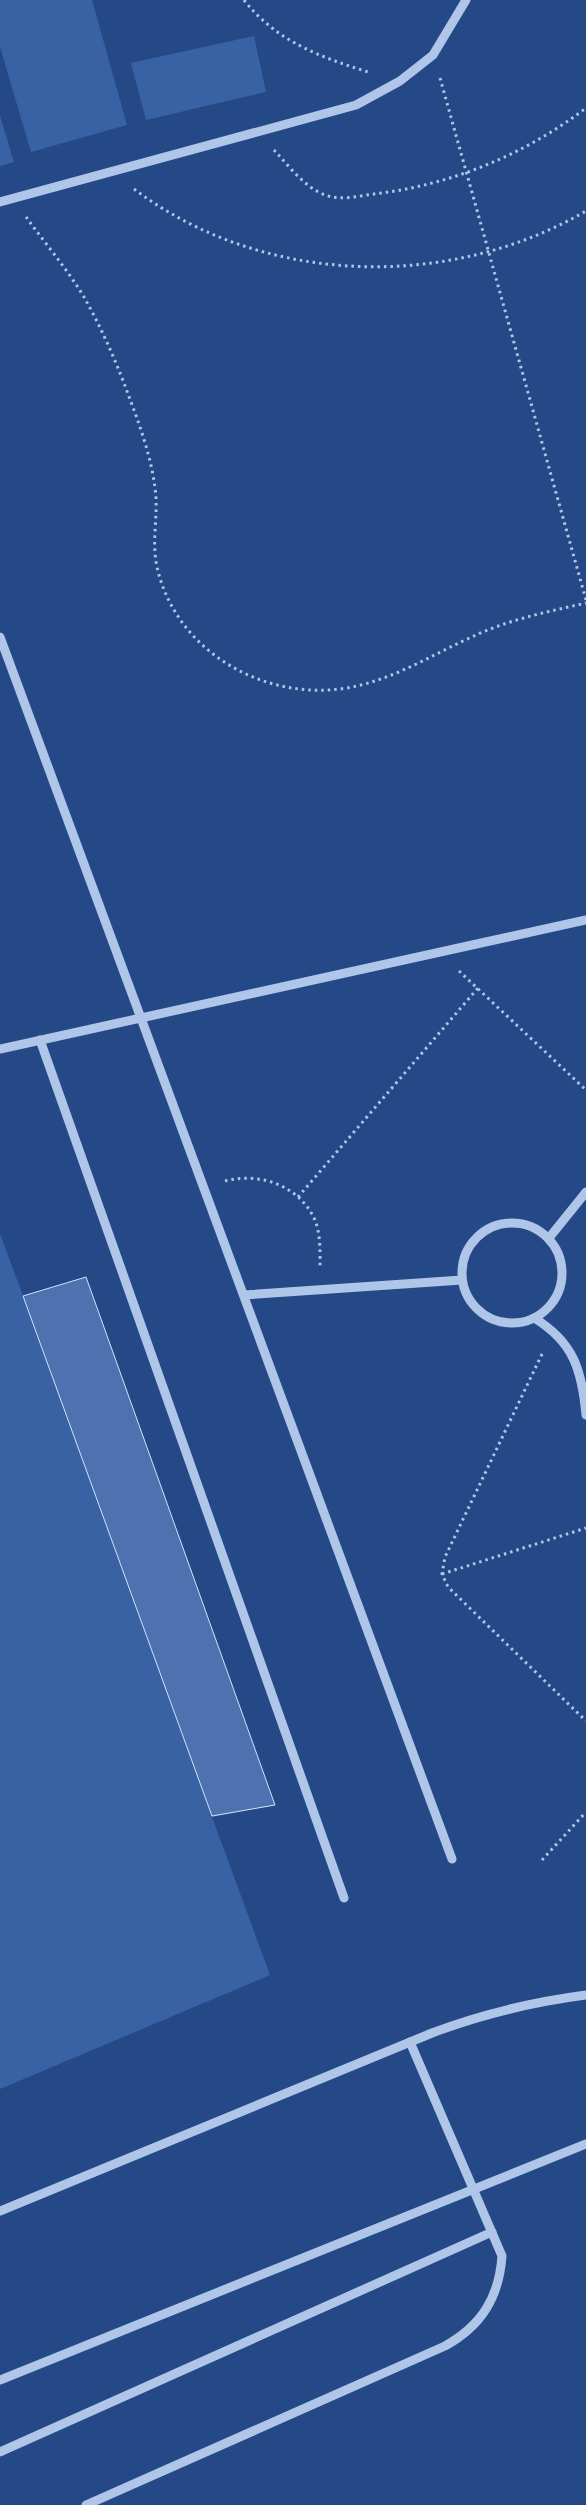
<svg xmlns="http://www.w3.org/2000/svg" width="586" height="2505" viewBox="0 0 586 2505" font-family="Helvetica,sans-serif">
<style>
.green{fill:#3962a4}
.building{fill:#4d72af;stroke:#d4e2f7}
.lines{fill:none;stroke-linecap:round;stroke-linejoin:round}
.path{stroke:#b0c6e9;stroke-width:3;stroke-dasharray:2.5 4;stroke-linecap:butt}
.minor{stroke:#b0c6e9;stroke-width:9}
</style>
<rect width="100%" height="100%" fill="#254987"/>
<g class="green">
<polygon points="0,0 92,0 127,125 31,152 0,47"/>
<polygon points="254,36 266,92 146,120 131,63"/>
<polygon points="0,116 14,162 0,166"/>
<polygon points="0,1234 23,1296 86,1277 275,1805 212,1817 270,1975 0,2089"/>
</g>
<polygon class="building" points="86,1277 275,1805 212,1816 23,1296"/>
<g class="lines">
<g class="path">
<path d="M244,0C276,41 320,57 368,72"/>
<polyline points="440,78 586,600"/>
<path d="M274,150C289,166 304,187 325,195C341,201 358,196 374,194C451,185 524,155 586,108"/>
<path d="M134,189C263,286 448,291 586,211"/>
<path d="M26,217C45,243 67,269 84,297C101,327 116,361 128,394C139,423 151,456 155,488C159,514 151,540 157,567C175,648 258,699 340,689C393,682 435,652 483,632C516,618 551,611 586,603"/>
<polyline points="459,971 586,1090"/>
<path d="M225,1181C259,1172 298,1185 314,1218C321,1233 320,1253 320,1268"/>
<polyline points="298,1197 478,988"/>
<polyline points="542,1354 445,1557 442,1574 448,1587 586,1721"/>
<polyline points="442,1574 586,1528"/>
<polyline points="542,1860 586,1812"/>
</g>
<g class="minor">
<polyline points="0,202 356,105 400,81 433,55 466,0"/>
<polyline points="0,637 452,1859"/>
<polyline points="40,1040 344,1898"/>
<polyline points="0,1049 586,920"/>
<circle cx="512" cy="1273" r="50"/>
<polyline points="549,1238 586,1192"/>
<polyline points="244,1295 462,1280"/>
<path d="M534,1318C574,1342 582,1371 586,1415"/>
<path d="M0,2211L432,2033C482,2014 533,2002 586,1995"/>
<polyline points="0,2380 586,2144"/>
<polyline points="0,2452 492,2232"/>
<path d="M86,2505L445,2346C481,2326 499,2298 502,2256L410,2042"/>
</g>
</g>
</svg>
